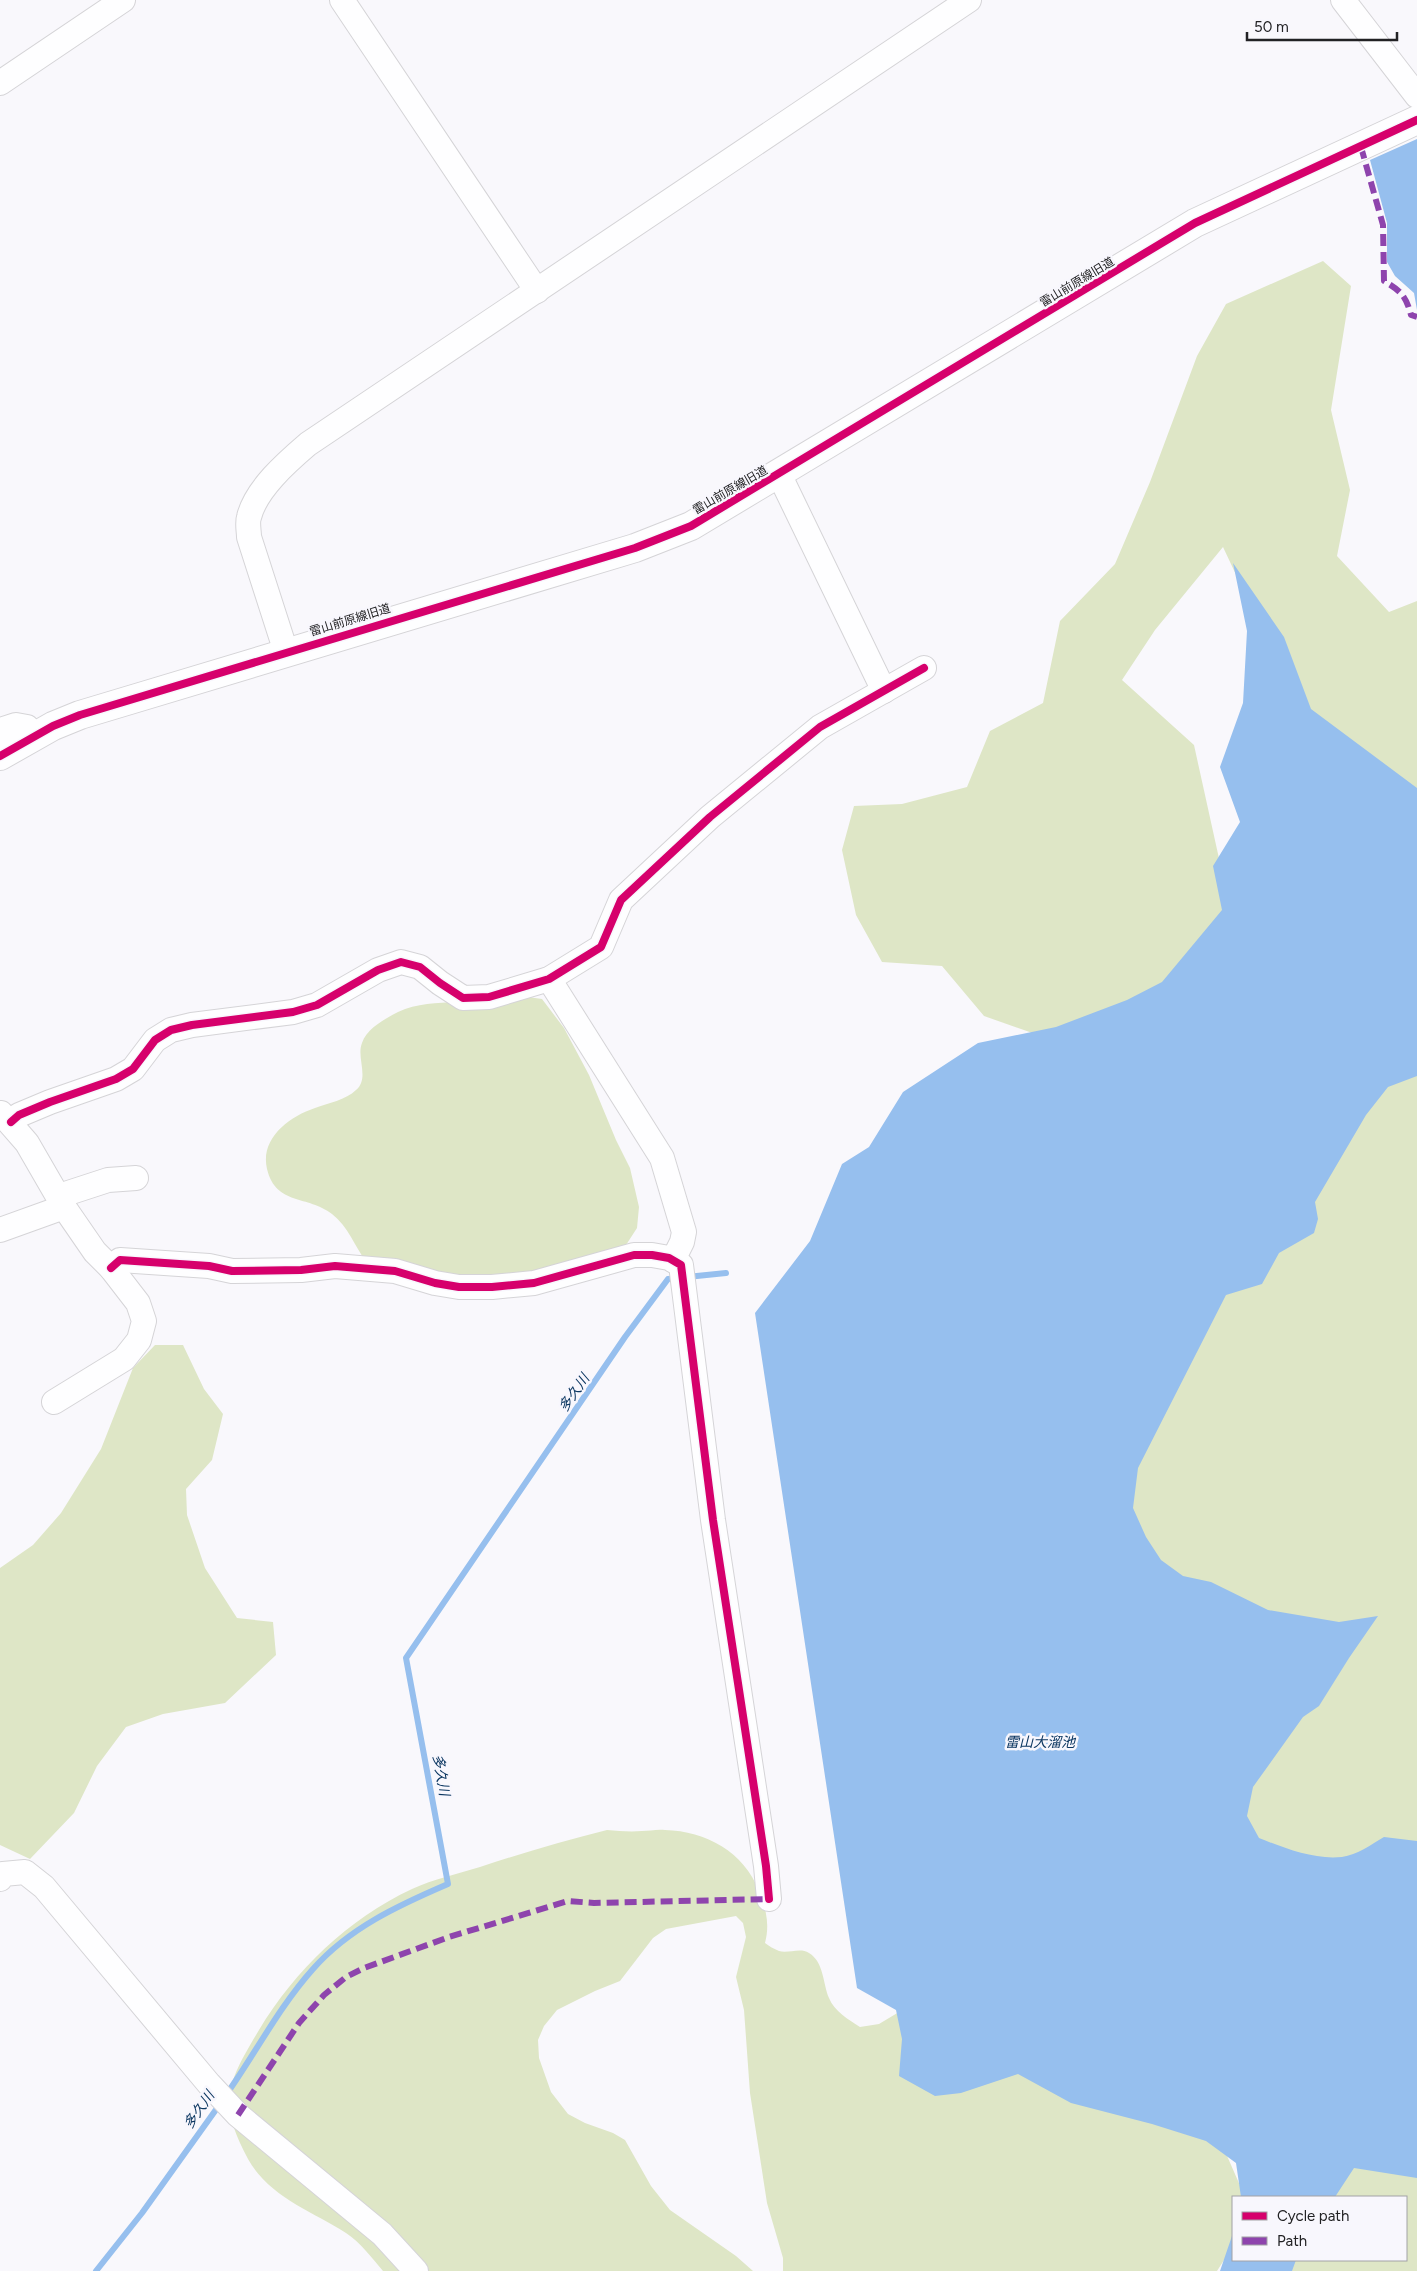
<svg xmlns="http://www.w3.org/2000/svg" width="1417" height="2271" viewBox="0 0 1417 2271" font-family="Figtree,'Noto Sans JP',sans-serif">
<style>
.green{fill:#dee6c6}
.water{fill:#96bfee}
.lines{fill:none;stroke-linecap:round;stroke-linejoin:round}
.stream{stroke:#96bfee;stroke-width:6}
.minor-casing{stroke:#d5d4d7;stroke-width:26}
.tertiary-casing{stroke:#d5d4d7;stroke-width:30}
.minor{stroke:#fefeff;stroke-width:24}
.tertiary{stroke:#fefeff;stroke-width:28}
.quiet{stroke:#8e44ad;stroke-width:6;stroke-dasharray:12 6;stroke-linecap:butt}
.cycleway-casing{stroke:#f8f7fd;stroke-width:11}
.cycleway{stroke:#d6006c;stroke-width:8}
.labels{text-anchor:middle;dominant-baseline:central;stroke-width:5;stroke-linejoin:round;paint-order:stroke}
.street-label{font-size:12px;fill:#222224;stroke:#f8f7fd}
.water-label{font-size:14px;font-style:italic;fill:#0c3761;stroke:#f8f7fd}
</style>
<rect width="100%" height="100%" fill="#f9f8fc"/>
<g class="green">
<polygon points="1323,261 1351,286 1331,410 1350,490 1337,556 1389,612 1417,601 1417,796 1301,713 1223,547 1155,630 1122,680 1194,745 1233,922 1179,987 1064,1044 984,1016 942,966 882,962 856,915 842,850 854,806 902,804 967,787 990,731 1043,703 1060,621 1115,564 1150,482 1197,356 1226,304"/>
<path d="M521,996L542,999L564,1028L589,1075L616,1140L630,1168L639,1207L637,1228L626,1245L523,1289L367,1263C355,1247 348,1226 332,1214C308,1195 276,1206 267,1169C260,1139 288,1117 315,1108C328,1103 346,1100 356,1090C370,1078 356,1058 362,1043C367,1028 385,1019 398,1012C417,1003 437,1003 457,1002C479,1001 500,998 521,996Z"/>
<polygon points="1417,1056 1417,1862 1292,1865 1238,1832 1147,1575 1121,1484 1191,1327 1361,1095"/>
<polygon points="155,1345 183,1345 204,1389 223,1414 212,1460 186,1489 187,1515 205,1568 237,1618 273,1622 276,1655 225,1703 163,1714 126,1727 97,1766 74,1813 30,1859 0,1845 0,1568 33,1545 61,1513 101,1449 133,1368"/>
<path d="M607,1830C619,1831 630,1832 642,1831C649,1831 657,1829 665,1830C706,1831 744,1852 759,1891C766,1909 770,1924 765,1943C769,1946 774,1949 779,1951C788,1954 800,1947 809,1953C824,1962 823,1984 829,1998C834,2011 849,2020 860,2027L879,2024L904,2009L1003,2055L1214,2126L1245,2197H1233V2246L1217,2271H783V2258L767,2203L750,2093L744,2010L736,1977L746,1937L743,1923L736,1916L666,1929L653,1938L620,1981L595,1991L557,2010L544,2026L538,2040L539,2058L551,2092L568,2114L585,2123L613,2133L625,2140L651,2186L670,2210L736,2256L753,2271H383C372,2258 361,2243 346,2233C312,2211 269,2197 248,2159C217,2102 228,2082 259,2030C295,1970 348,1919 412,1889C434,1879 457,1874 480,1867C522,1853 564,1841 607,1830Z"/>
<polygon points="1352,2148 1417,2161 1417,2271 1277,2271 1283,2260 1406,2260 1406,2197 1316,2197"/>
</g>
<g class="water">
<polygon points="1417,139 1417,310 1414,293 1395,276 1387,262 1387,223 1370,160"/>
<path d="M1233,563L1284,637L1311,709L1417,788V1076L1388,1087L1366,1115L1315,1202L1318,1219L1314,1233L1279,1253L1262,1284L1226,1295L1138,1468L1133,1508L1146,1537L1161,1560L1183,1576L1211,1582L1268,1610L1339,1622L1378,1616L1349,1658L1319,1706L1303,1717L1253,1787L1247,1816L1259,1838C1284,1848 1314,1860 1342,1857C1357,1855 1372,1844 1384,1837L1417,1841V2178L1354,2168L1335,2197H1241L1236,2163L1206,2141L1152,2124L1071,2103L1018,2074L961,2093L935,2096L899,2076L902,2039L896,2010L857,1988L755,1313L810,1241L842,1164L869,1147L903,1092L978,1043L1056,1027L1127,1000L1162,982L1222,910L1213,866L1240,822L1220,767L1243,703L1247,631Z"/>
<polygon points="1233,2233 1233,2260 1296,2260 1292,2271 1220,2271"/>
</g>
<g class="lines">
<g class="stream">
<polyline points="687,1277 726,1273"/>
<path d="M226,2095C255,2054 279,2007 313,1969C349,1928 399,1905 448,1884L406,1658L625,1337L668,1279L678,1278"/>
<polyline points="96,2271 142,2213 220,2104"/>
</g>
<defs>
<g id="minor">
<polyline points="342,0 537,291"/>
<polyline points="1343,0 1417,96"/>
<polyline points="0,83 123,0"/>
<polyline points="779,474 884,691"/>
<path d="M286,652L249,537C249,531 247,523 249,517C256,489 287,462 308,444L969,0"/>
<polyline points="0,730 16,725 27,727 32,737"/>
<polyline points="549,979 662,1158 684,1232 682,1242 673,1260"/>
<polyline points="1,1113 27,1143 64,1207 95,1252 111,1268 138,1303 144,1321 139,1340 124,1359 54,1402"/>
<polyline points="11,1122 19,1115 50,1102 116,1079 133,1069 155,1040 171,1030 192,1025 293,1012 317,1005 378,970 401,962 420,967 440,983 463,998 489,997 549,979 601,947 621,900 710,817 820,727 924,668"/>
<polyline points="59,1196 108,1180 136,1178"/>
<polyline points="0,1230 64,1207"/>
<polyline points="111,1268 120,1260 209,1266 232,1271 301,1270 335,1266 395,1271 435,1283 459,1287 492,1287 534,1283 634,1255 652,1255 669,1258 681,1265 713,1520 766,1866 769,1899"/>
<polyline points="0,1879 3,1874 25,1872 44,1887 209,2084 238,2115 382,2234 416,2271"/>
</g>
<polyline id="tertiary" points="0,756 53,726 80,715 635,548 691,526 1195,223 1417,120"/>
</defs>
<use href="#minor" class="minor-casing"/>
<use href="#tertiary" class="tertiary-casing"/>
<use href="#minor" class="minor"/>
<use href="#tertiary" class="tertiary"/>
<g class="quiet">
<path d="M1361,147L1383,225L1384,281C1401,291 1406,296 1411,315L1417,317"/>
<polyline points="238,2115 299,2023 324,1995 346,1977 364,1968 449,1937 568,1901 594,1903 769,1899"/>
</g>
<defs>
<g id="cycleway">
<polyline points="0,756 53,726 80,715 635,548 691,526 1195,223 1417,120"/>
<polyline points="11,1122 19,1115 50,1102 116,1079 133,1069 155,1040 171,1030 192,1025 293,1012 317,1005 378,970 401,962 420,967 440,983 463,998 489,997 549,979 601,947 621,900 710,817 820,727 924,668"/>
<polyline points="111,1268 120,1260 209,1266 232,1271 301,1270 335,1266 395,1271 435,1283 459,1287 492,1287 534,1283 634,1255 652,1255 669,1258 681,1265 713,1520 766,1866 769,1899"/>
</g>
</defs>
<use href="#cycleway" class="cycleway-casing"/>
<use href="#cycleway" class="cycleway"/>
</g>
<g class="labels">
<g class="street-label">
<text transform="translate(1077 282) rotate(-31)">雷山前原線旧道</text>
<text transform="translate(730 490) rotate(-30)">雷山前原線旧道</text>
<text transform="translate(350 620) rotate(-17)">雷山前原線旧道</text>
</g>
<g class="water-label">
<text transform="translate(574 1393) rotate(-55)">多久川</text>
<text x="1040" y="1742">雷山大溜池</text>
<text transform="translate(441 1775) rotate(80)">多久川</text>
<text transform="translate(199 2110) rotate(-55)">多久川</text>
</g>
</g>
<rect x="1232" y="2196" width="175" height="65" fill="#f8f7fd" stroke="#a2a2a6"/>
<rect x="1242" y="2212" width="25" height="8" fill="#d6006c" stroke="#a2a2a6"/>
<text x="1277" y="2221" font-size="15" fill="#222224">Cycle path</text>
<rect x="1242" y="2237" width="25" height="8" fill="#8e44ad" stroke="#a2a2a6"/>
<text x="1277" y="2246" font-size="15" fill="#222224">Path</text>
<path d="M1247 32v8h150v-8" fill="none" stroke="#222224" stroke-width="2.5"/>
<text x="1254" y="32" font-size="15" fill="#222224" stroke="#f8f7fd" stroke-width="4" paint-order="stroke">50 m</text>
</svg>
